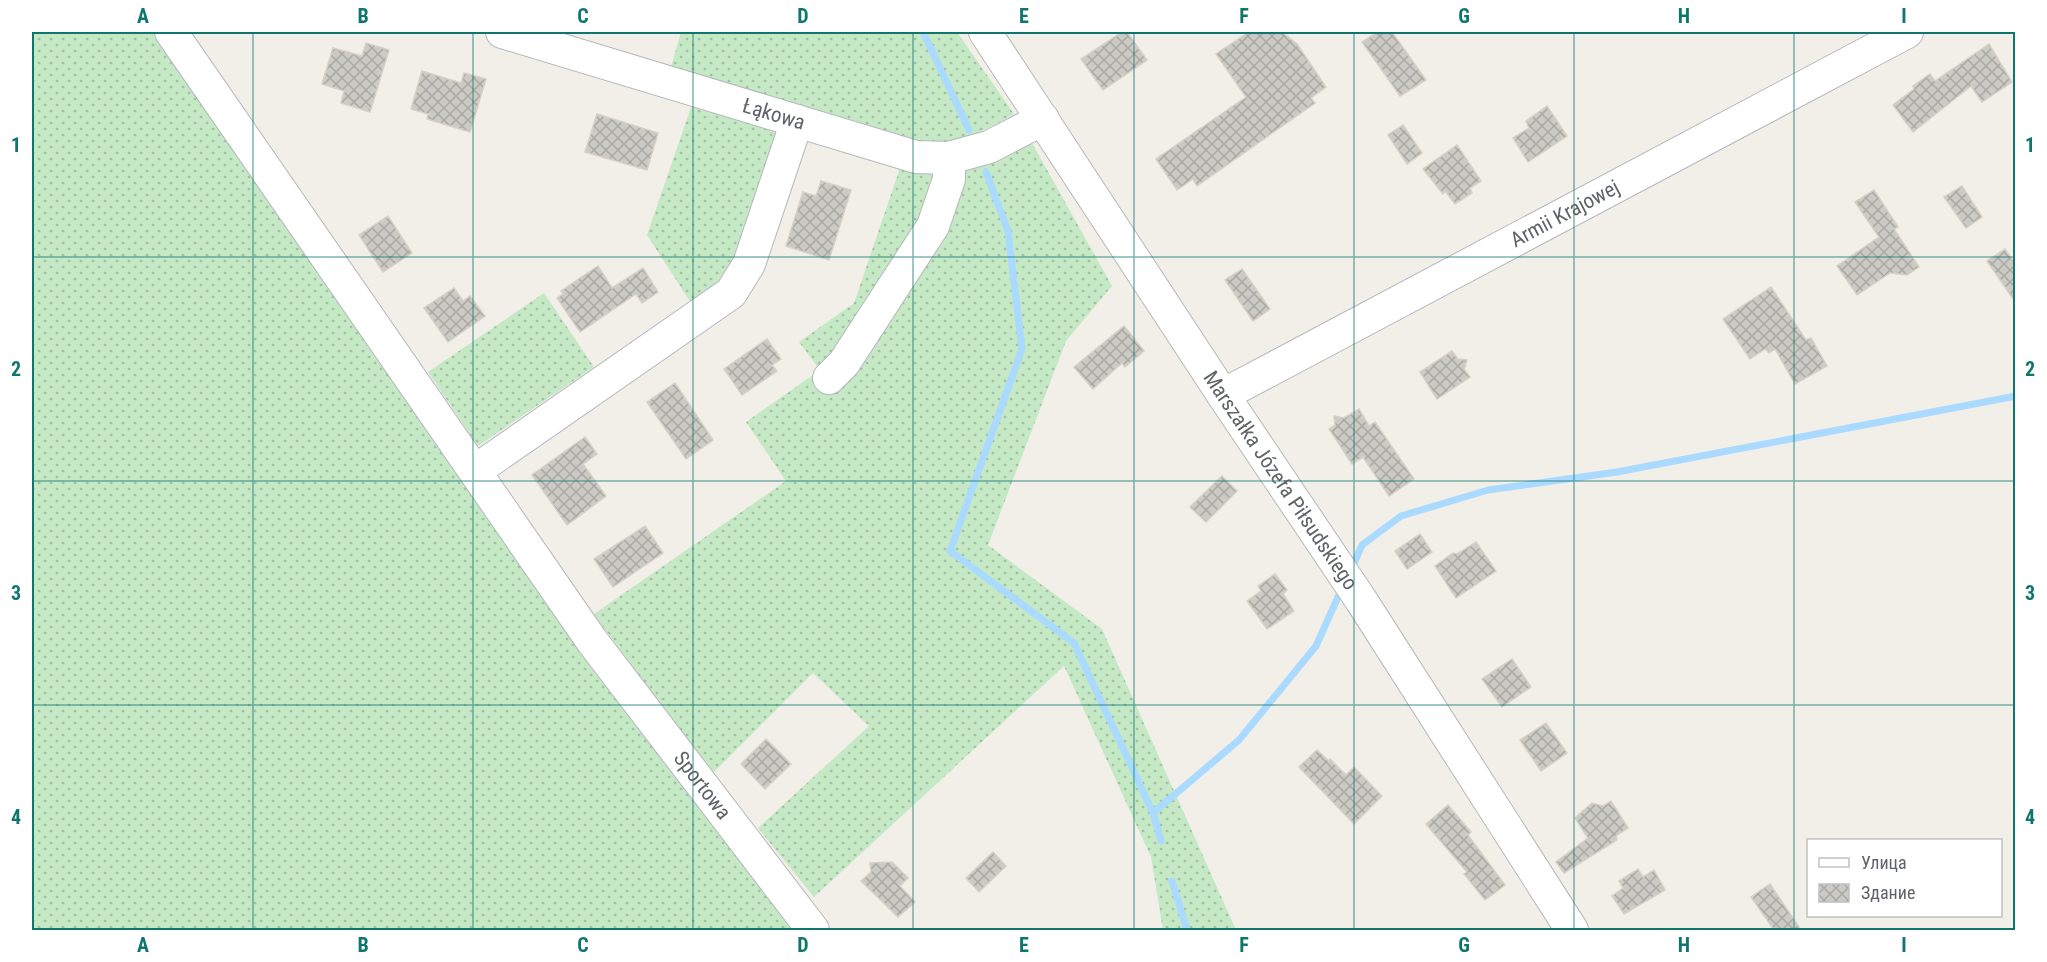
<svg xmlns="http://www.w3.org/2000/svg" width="2047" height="962" viewBox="0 0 2047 962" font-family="'Roboto Condensed',sans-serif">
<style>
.grass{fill:url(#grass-dots)}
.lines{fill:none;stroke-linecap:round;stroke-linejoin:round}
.stream{stroke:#aadaff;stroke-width:7}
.building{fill:url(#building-cross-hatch);stroke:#d6d1c6;stroke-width:1.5}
.minor-casing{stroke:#b5b8bc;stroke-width:34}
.minor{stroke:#fff;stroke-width:32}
.grid{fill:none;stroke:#0f766e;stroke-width:1.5;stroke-opacity:0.55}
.labels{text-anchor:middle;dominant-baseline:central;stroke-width:6;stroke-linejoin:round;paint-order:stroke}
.street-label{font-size:21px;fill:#5f6368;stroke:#fff}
.neatline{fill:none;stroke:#0f766e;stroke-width:2}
.grid-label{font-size:20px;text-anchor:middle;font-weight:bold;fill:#0f766e}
</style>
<defs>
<pattern id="grass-dots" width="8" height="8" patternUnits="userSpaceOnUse" patternTransform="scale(1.5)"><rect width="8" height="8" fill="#c5e8c5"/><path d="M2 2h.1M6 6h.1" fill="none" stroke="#a3c0a4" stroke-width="1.8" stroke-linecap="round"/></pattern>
<pattern id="building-cross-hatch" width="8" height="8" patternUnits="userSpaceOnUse" patternTransform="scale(1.5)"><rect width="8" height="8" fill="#cccac5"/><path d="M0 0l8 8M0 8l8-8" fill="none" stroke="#a9a8a4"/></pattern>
</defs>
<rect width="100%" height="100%" fill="#f1efe8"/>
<g class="grass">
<polygon points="32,32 158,32 794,930 32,930"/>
<path d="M681,32H957L1014,114C975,136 958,144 913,142L671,67Z"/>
<polygon points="691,107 780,131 732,267 712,288 691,303 647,235"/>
<polygon points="1032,143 1112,286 1066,341 988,545 1102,629 1236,930 1163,930 1151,857 1064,666 814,897 758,828 869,726 813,673 711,775 594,614 786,481 746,422 820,370 799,342 854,303 900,168 1016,150"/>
<polygon points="544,293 594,367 478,446 428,372"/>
</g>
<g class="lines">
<g class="stream">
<polyline points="923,32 969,130"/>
<polyline points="986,172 1008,231 1022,349 950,551 1074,643 1153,813 1161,841"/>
<polyline points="1351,570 1362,545 1401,516 1488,490 1617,472 2016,396"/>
<polyline points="1153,813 1239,740 1316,646 1342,588"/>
<polyline points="1172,881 1187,930"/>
</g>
</g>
<g class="building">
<polygon points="1122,32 1127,32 1147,60 1103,90 1081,59"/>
<polygon points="1249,32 1282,32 1297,44 1326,87 1311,98 1315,103 1197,186 1193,179 1177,190 1156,159 1246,97 1216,54"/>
<polygon points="1378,32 1392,32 1426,80 1400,96 1362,42"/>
<polygon points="366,43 389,50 370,112 341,103 344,91 322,84 333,48 362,56"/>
<polygon points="1989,44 2012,82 1982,102 1971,86 1913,132 1893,105 1914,89 1913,86 1930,74 1935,81"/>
<polygon points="422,71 461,83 464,73 486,79 470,132 427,119 428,114 411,109"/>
<polygon points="1547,106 1567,136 1528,162 1513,138 1529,128 1526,121"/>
<polygon points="597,114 658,133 647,170 585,152"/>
<polygon points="1403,125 1422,153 1407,164 1388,135"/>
<polygon points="1457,145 1481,181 1470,188 1472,193 1455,204 1445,191 1443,194 1423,169"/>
<polygon points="821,181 851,190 829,260 786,246 803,192 816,196"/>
<polygon points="1962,186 1982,217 1966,228 1944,197"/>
<polygon points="1874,190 1898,227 1894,229 1919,267 1907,275 1890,273 1857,295 1837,266 1879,237 1855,202"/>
<polygon points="388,216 412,253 383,272 359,235"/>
<polygon points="2005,249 2016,265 2016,303 1987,261"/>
<polygon points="598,266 612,288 643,268 658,292 642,303 636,294 580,332 557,298 563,294 561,291"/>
<polygon points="1242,269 1270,309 1253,321 1225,280"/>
<polygon points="1771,287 1806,340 1811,338 1827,366 1795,384 1775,349 1769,353 1765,349 1750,359 1723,319"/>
<polygon points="454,288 463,301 470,296 485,316 448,342 424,308"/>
<polygon points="1124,326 1144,351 1125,367 1122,363 1093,389 1074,367"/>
<polygon points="767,339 781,359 772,365 777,371 742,395 724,369"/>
<polygon points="1452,351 1458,359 1467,360 1464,369 1470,377 1437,399 1420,372"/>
<polygon points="675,383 713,440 686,459 647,402"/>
<polygon points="1359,409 1369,426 1375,422 1414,479 1389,496 1363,457 1352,464 1329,429 1335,425 1334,416 1344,418"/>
<polygon points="585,437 597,454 583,464 606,496 567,525 532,475"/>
<polygon points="1222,476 1237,491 1206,522 1190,507"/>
<polygon points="645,526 663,553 613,587 594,559"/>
<polygon points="1420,534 1432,552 1407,569 1395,551"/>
<polygon points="1476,542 1496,571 1456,598 1435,566 1453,553 1457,554"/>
<polygon points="1275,574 1287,590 1283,594 1294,611 1267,629 1247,601 1261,591 1258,586"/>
<polygon points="1512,659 1531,687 1502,707 1482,679"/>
<polygon points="1546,723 1567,753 1541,771 1520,740"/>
<polygon points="766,739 791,764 765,789 741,764"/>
<polygon points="1317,750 1329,761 1330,759 1346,775 1354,767 1382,796 1354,824 1299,767"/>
<polygon points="1611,801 1628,828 1616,836 1617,840 1564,873 1556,862 1588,838 1575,818 1592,803 1603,806"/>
<polygon points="1448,805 1471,832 1468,835 1505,885 1485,900 1464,874 1467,872 1426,824"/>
<polygon points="993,852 1006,866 979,892 966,878"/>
<polygon points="892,862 908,878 900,886 915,902 898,917 861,881 871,872 870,863"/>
<polygon points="1638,869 1643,877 1654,870 1665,890 1624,914 1612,896 1623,888 1619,881"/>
<polygon points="1770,884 1801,930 1774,930 1751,897"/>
</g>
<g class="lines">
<defs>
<g id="minor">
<path id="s1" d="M171,32L592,641L813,930"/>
<path id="s2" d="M502,32L916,157L949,158L989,147L1043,119"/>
<path id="s3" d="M985,32L1223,395L1361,600L1572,930"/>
<polyline points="829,378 844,363 933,226 949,179 949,158"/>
<path id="s4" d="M1223,395L1907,32"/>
<polyline points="475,471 731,293 749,264 797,121"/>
</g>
</defs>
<use href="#minor" class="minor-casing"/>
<use href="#minor" class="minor"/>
</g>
<path class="grid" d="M253,32V930M473,32V930M693,32V930M913,32V930M1134,32V930M1354,32V930M1574,32V930M1794,32V930M32,257H2016M32,481H2016M32,705H2016"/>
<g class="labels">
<g class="street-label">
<text stroke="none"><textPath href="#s2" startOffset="284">Łąkowa</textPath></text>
<text stroke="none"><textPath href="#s4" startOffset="387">Armii Krajowej</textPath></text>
<text stroke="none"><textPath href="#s3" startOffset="537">Marszałka Józefa Piłsudskiego</textPath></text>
<text stroke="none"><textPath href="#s1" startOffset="922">Sportowa</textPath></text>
</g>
</g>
<rect width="2047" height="962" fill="none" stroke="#ffffff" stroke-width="66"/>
<rect x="1807" y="839" width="195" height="78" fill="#ffffff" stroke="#bfc1c3" stroke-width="1.5"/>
<rect x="1819" y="858" width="30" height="9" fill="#ffffff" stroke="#bfc1c3" stroke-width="1.5"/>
<text x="1861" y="869" font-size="18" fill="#5f6368">Улица</text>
<rect x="1819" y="884" width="30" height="18" fill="url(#building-cross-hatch)" stroke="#bfc1c3" stroke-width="1.5"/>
<text x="1861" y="899" font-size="18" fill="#5f6368">Здание</text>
<rect x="33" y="33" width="1981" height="896" class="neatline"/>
<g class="grid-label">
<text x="143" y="23">A</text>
<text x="363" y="23">B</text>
<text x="583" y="23">C</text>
<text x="803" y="23">D</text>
<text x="1024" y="23">E</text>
<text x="1244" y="23">F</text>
<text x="1464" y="23">G</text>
<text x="1684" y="23">H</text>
<text x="1904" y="23">I</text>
<text x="16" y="152">1</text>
<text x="2030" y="152">1</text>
<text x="16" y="376">2</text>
<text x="2030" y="376">2</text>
<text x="16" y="600">3</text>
<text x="2030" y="600">3</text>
<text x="16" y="824">4</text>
<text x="2030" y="824">4</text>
<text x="143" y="952">A</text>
<text x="363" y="952">B</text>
<text x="583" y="952">C</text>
<text x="803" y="952">D</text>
<text x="1024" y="952">E</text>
<text x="1244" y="952">F</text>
<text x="1464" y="952">G</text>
<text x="1684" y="952">H</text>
<text x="1904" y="952">I</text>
</g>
</svg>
